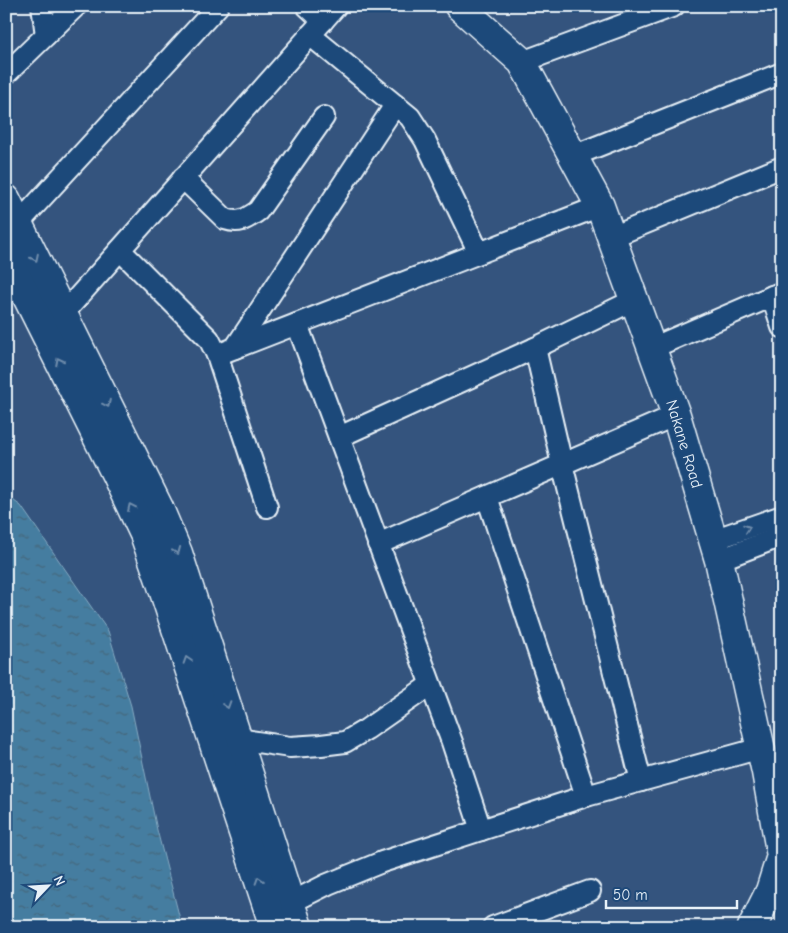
<svg xmlns="http://www.w3.org/2000/svg" width="788" height="933" viewBox="0 0 788 933" font-family="'Comic Neue',sans-serif">
<style>
.water{fill:url(#water-ripples);stroke:#86abc3}
.lines{fill:none;stroke-linecap:round;stroke-linejoin:round}
.street-casing{stroke:#e8f1f8;stroke-width:24}
.secondary-casing{stroke:#e8f1f8;stroke-width:31}
.street{stroke:#1f4a7a;stroke-width:20}
.secondary{stroke:#1f4a7a;stroke-width:28}
.oneway{stroke:#6f8dac}
.labels{text-anchor:middle;dominant-baseline:central;stroke-width:4.5;stroke-linejoin:round;paint-order:stroke}
.street-label{font-size:16px;fill:#e8f1f8;stroke:#1f4a7a}
</style>
<defs>
<pattern id="water-ripples" width="26" height="14" patternUnits="userSpaceOnUse" patternTransform="scale(1.25)"><rect width="26" height="14" fill="#457da0"/><path d="M2 4q2-2 4 0t4 0M15 11q2-2 4 0t4 0" fill="none" stroke="#456579"/></pattern>
</defs>
<rect width="100%" height="100%" fill="#34547e"/>
<filter id="ink" filterUnits="userSpaceOnUse"><feTurbulence type="fractalNoise" baseFrequency=".02" numOctaves="2"/><feDisplacementMap in="SourceGraphic" scale="10" xChannelSelector="R" yChannelSelector="G"/><feConvolveMatrix kernelMatrix="1 2 1 2 8 2 1 2 1" color-interpolation-filters="sRGB"/></filter>
<g filter="url(#ink)">
<polygon class="water" points="6,495 21,506 108,631 131,706 157,830 182,927 6,927"/>
<g class="lines">
<defs>
<g id="street">
<polyline points="42,6 46,35"/>
<polyline points="307,6 323,21"/>
<polyline points="310,35 410,117 425,140 479,253"/>
<polyline points="522,62 674,6"/>
<polyline points="6,74 76,6"/>
<polyline points="573,156 782,73"/>
<path d="M183,178L225,219C240,224 246,219 258,211L324,117"/>
<polyline points="6,237 218,6"/>
<polyline points="612,237 782,167"/>
<polyline points="120,250 209,339 217,355 267,507"/>
<polyline points="772,296 782,327"/>
<polyline points="55,323 336,6"/>
<polyline points="297,324 452,742 481,830"/>
<polyline points="235,348 395,105"/>
<polyline points="535,348 562,464 641,781"/>
<polyline points="652,348 782,292"/>
<polyline points="217,355 600,206"/>
<polyline points="339,437 535,348 634,300"/>
<polyline points="487,497 586,796"/>
<polyline points="713,540 782,516"/>
<polyline points="378,544 676,415"/>
<polyline points="719,560 782,536"/>
<polyline points="238,739 290,747 321,745 345,742 367,729 430,685"/>
<polyline points="278,909 328,884 382,862 586,796 761,748"/>
<polyline points="493,927 590,891"/>
</g>
<g id="secondary">
<polyline points="459,6 522,62 600,206 676,415 719,560 766,772 781,856 770,891 752,927"/>
<polyline points="6,199 159,508 178,553 298,927"/>
<polyline points="6,255 115,473 144,534 161,583 274,927"/>
</g>
</defs>
<use href="#street" class="street-casing"/>
<use href="#secondary" class="secondary-casing"/>
<use href="#street" class="street"/>
<use href="#secondary" class="secondary"/>
</g>
<defs><path id="oneway-chevron" d="M-2-3.5L2.5 0L-2 3.5" fill="none" stroke-width="1.6" stroke-linecap="round" stroke-linejoin="round" transform="scale(1.25)"/></defs>
<g class="oneway">
<use href="#oneway-chevron" transform="translate(35 258) rotate(64)"/>
<use href="#oneway-chevron" transform="translate(59 361) rotate(-117)"/>
<use href="#oneway-chevron" transform="translate(107 404) rotate(64)"/>
<use href="#oneway-chevron" transform="translate(131 507) rotate(-115)"/>
<use href="#oneway-chevron" transform="translate(747 528) rotate(-19)"/>
<use href="#oneway-chevron" transform="translate(177 551) rotate(68)"/>
<use href="#oneway-chevron" transform="translate(187 660) rotate(-108)"/>
<use href="#oneway-chevron" transform="translate(227 705) rotate(72)"/>
<use href="#oneway-chevron" transform="translate(259 880) rotate(-108)"/>
</g>
</g>
<g class="labels">
<g class="street-label">
<text transform="translate(684 444) rotate(73)">Nakane Road</text>
</g>
</g>
<rect width="788" height="933" fill="none" stroke="#1f4a7a" stroke-width="25"/>
<rect x="12" y="12" width="763" height="908" fill="none" stroke="#e8f1f8" stroke-width="2" filter="url(#ink)"/>
<g transform="translate(48 886) rotate(65)" stroke="#1f4a7a" stroke-width="4" paint-order="stroke">
<path d="M0-4L9 19L0 12L-9 19Z" fill="#e8f1f8"/>
<text y="-8" font-size="14" font-weight="bold" text-anchor="middle" fill="#e8f1f8">N</text>
</g>
<path d="M606 900v8h131v-8" fill="none" stroke="#e8f1f8" stroke-width="2.5"/>
<text x="613" y="900" font-size="15" fill="#e8f1f8" stroke="#1f4a7a" stroke-width="4" paint-order="stroke">50 m</text>
</svg>
